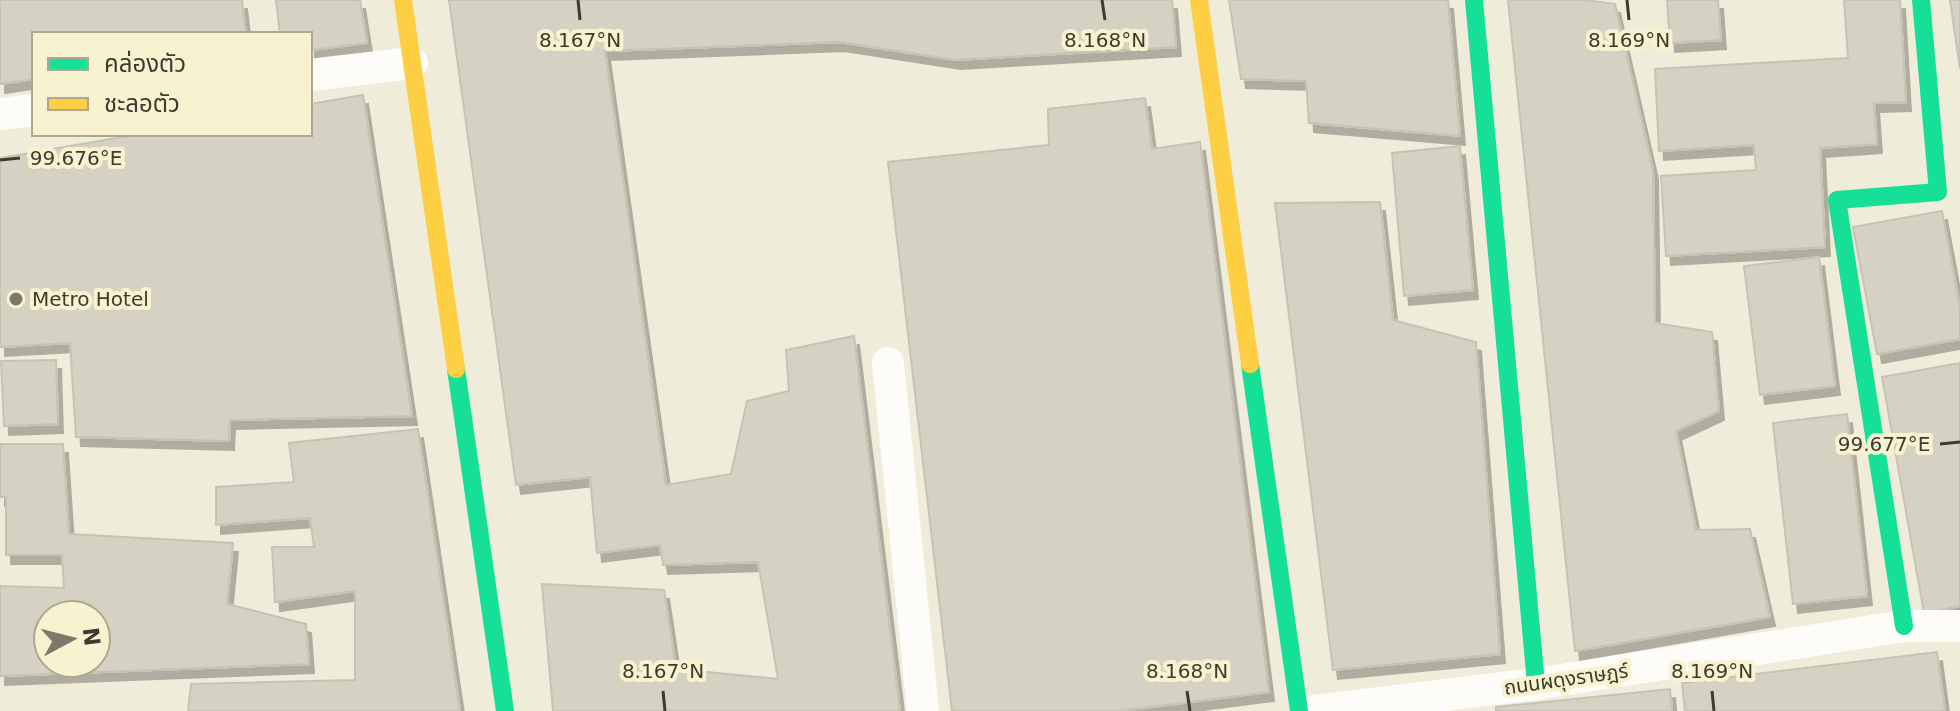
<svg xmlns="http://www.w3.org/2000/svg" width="1960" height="711" viewBox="0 0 1960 711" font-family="'DejaVu Sans','Noto Sans Thai',sans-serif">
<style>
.building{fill:#d5d2c4;stroke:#c6c3b5;stroke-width:2;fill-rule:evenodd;filter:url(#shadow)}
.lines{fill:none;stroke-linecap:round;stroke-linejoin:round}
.street{stroke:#fdfcf9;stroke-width:32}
.fast{stroke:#16e098;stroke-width:18}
.slow{stroke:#ffcf43;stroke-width:18}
.ticks{fill:none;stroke:#3d3a2e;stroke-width:3}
.poi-dot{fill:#7c786a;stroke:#f9f2d1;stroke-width:3}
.labels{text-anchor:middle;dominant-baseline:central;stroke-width:8;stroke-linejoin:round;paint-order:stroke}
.poi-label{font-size:20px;fill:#3d3a2e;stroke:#f9f2d1;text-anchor:start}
.street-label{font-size:20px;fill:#3d3a2e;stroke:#f9f2d1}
.ticks-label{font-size:20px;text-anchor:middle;fill:#3d3a2e;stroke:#f9f2d1;stroke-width:8;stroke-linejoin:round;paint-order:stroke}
</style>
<defs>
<filter id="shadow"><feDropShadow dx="5" dy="9" stdDeviation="0" flood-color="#0004"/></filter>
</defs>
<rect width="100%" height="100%" fill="#f0ecda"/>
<g class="building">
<polygon points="0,0 242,0 246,34 34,34 34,79 0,84"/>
<polygon points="276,0 360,0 367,43 310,50 310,34 280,34"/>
<polygon points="449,0 1172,0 1176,47 956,60 839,42 605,51 666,485 731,474 747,401 789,391 786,350 854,336 900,711 553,711 542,584 664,590 676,669 778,679 758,562 663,565 660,545 597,553 590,477 516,485"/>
<polygon points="1229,0 1448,0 1460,136 1309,123 1306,81 1241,79"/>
<polygon points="1508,0 1584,0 1615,4 1653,170 1655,323 1712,332 1719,411 1676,431 1696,530 1750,529 1770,617 1575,651"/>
<polygon points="1667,0 1718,0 1721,40 1670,43"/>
<polygon points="1844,0 1900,0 1906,102 1874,103 1877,144 1820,148 1825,247 1666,256 1661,176 1756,170 1754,145 1659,151 1655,69 1848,58"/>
<polygon points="1950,0 1960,0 1960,69"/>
<polygon points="363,95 412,416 230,420 229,441 76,437 70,343 0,347 0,158 140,134 310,134 310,104"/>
<polygon points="1145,98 1152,149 1200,142 1269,692 1120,711 952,711 888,162 1049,145 1048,109"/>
<polygon points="1460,146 1473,290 1404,296 1392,153"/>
<polygon points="1380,202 1393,320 1476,342 1500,654 1333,670 1275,203"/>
<polygon points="1942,211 1960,308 1960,339 1877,354 1853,227"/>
<polygon points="1819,257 1835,386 1760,395 1744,266"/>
<polygon points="56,360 58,424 4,426 1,361"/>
<polygon points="1960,363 1960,606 1924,613 1882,377"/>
<polygon points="1847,414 1867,596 1793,604 1773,423"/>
<polygon points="418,429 460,711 188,711 191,684 355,680 355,591 275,602 272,547 314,547 310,518 216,525 216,487 294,482 289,443"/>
<path d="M0,444H63L69,534L233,543L227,604L306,624L309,664L0,676V586L64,588L62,555H6V497H0ZM48,615H96V663H48Z"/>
<polygon points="1937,652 1945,711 1685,711 1682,683"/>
<polygon points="1670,689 1672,711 1496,711 1496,707"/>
</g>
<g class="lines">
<g class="street">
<polyline points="310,75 412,63"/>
<polyline points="0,114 34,110"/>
<polyline points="888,363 923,711"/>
<polyline points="1314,711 1536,684 1904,626 1960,626"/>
</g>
<g class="fast">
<polyline points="1474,0 1536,684"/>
<polyline points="1250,364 1299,711"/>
<polyline points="456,369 505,711"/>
<polyline points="1904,626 1837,200 1938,192 1921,0"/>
</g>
<g class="slow">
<polyline points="403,0 456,369"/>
<polyline points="1199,0 1250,364"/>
</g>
</g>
<path class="ticks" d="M578,0L580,20M1102,0L1105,20M1627,0L1629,20M0,160L20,158M1940,444L1960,442M663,691L665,711M1187,691L1190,711M1712,691L1714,711"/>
<circle class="poi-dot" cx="16" cy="299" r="8"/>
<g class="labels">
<g class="poi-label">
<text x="32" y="299">Metro Hotel</text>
</g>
<g class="street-label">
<text transform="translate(1566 679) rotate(-8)">ถนนผดุงราษฎร์</text>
</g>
</g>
<g class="ticks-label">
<text x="580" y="47">8.167°N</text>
<text x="1105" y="47">8.168°N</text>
<text x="1629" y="47">8.169°N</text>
<text x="76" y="165">99.676°E</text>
<text x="1884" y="451">99.677°E</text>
<text x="663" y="678">8.167°N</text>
<text x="1187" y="678">8.168°N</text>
<text x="1712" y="678">8.169°N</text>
</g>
<rect x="32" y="32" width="280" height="104" fill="#f9f2d1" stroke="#aea890" stroke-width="2"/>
<rect x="48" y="58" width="40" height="12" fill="#16e098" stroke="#aea890" stroke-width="2"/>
<text x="104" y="72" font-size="24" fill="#3d3a2e">คล่องตัว</text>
<rect x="48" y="98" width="40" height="12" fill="#ffcf43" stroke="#aea890" stroke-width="2"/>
<text x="104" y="112" font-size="24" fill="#3d3a2e">ชะลอตัว</text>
<g transform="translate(72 639) rotate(83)"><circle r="38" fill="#f9f2d1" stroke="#aea890" stroke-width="2"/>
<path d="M0-6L14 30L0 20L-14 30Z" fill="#7c786a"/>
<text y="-12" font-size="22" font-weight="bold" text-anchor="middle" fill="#3d3a2e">N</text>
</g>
</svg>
